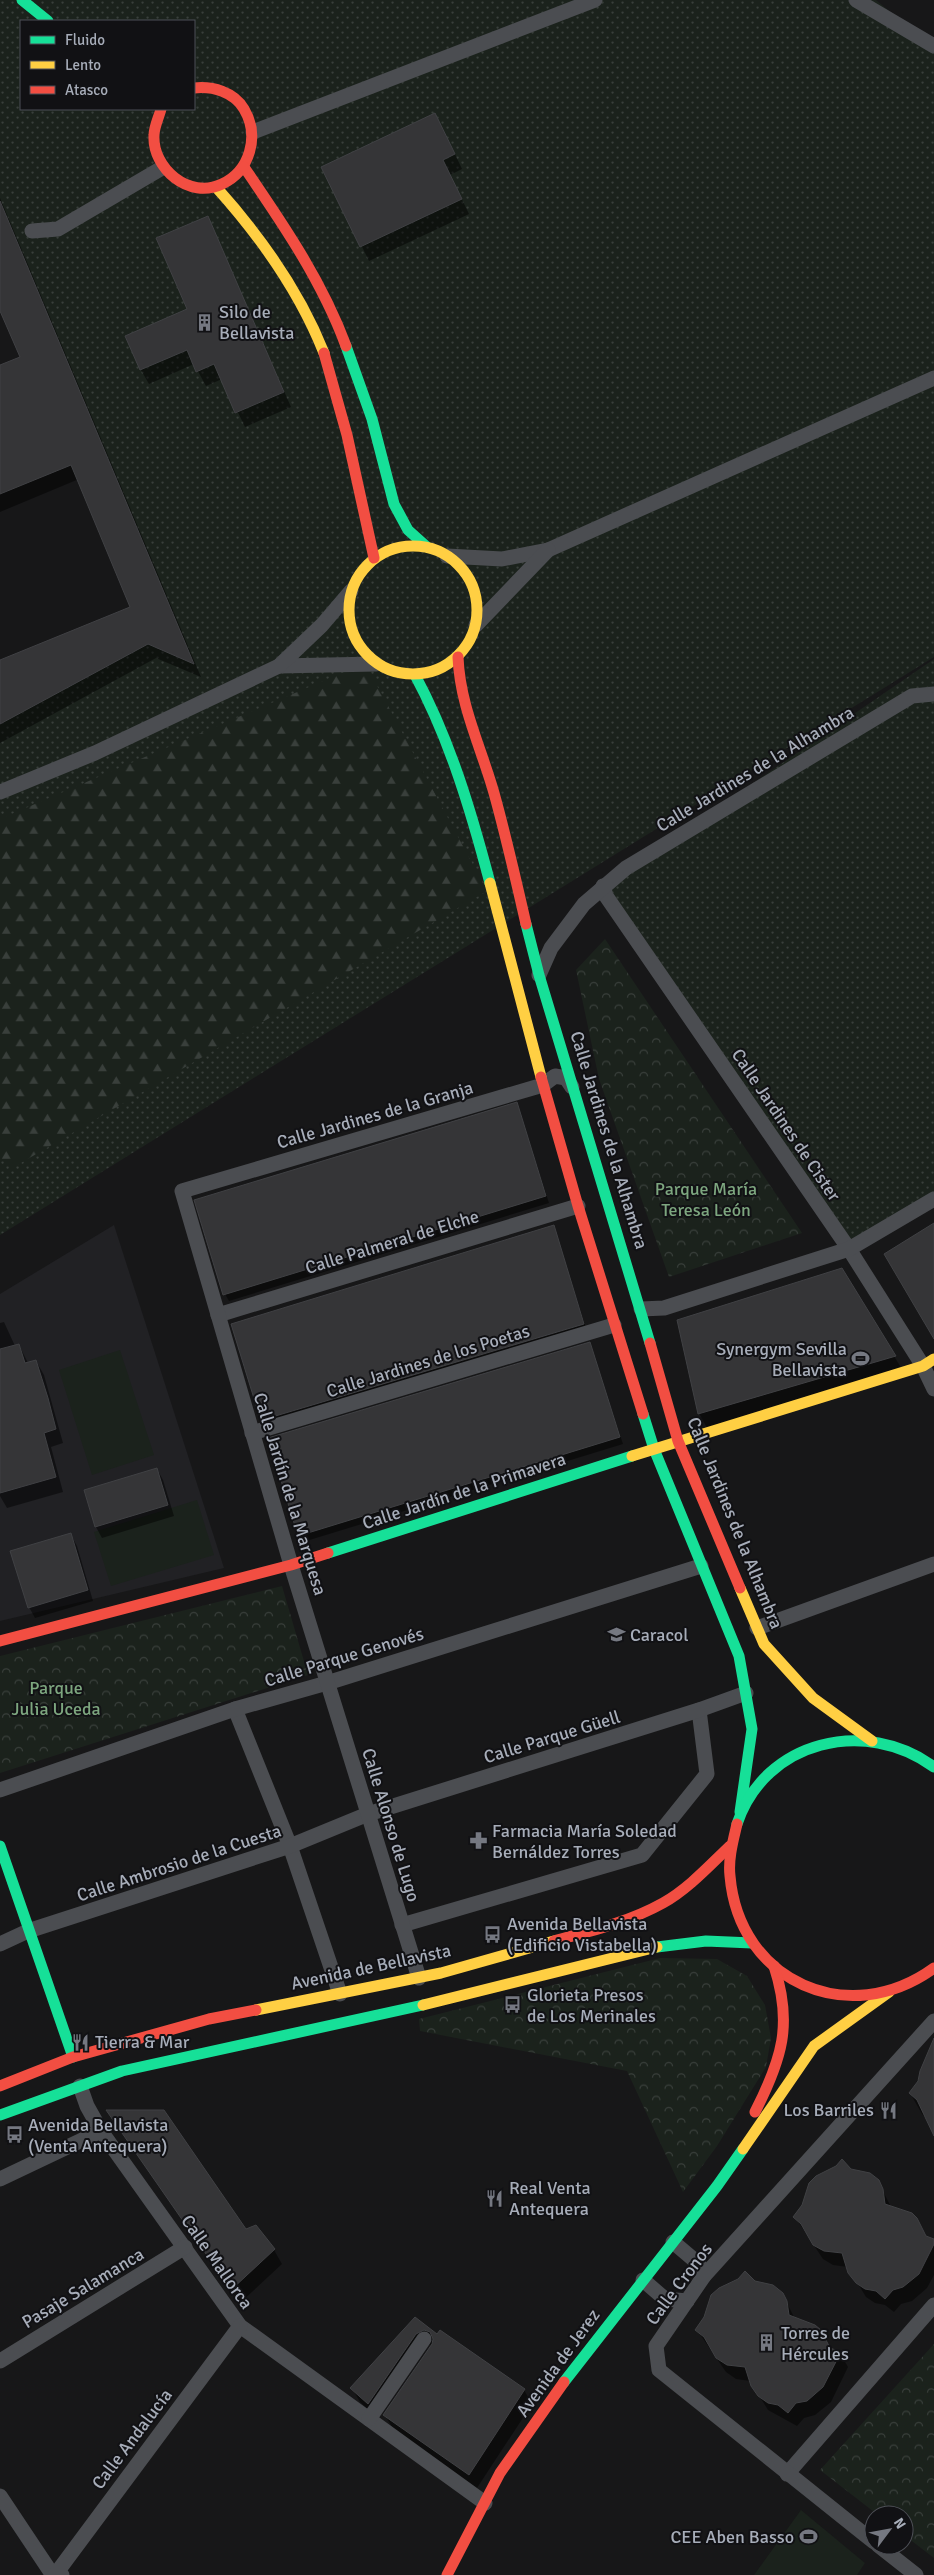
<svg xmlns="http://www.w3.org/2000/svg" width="934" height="2575" viewBox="0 0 934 2575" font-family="Signika,sans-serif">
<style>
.built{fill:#212124}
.grass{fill:url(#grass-dots);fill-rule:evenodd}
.forest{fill:url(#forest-firs)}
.park{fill:url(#park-crowns)}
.pitch{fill:#1b221c}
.shadow{fill:#0007}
.building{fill:#353537;stroke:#404144}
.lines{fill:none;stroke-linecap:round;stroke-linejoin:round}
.street{stroke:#4b4d51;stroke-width:15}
.fast{stroke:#16e098;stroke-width:11}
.slow{stroke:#ffcf43;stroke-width:11}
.jam{stroke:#f24e42;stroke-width:11}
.labels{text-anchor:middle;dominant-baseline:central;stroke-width:4;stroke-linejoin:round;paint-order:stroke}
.poi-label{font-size:18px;fill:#a7adb9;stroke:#111114;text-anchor:start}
.street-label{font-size:18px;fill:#a7adb9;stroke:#111114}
.park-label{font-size:18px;fill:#7da67f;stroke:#111114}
</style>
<defs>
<pattern id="grass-dots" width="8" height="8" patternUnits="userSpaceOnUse" patternTransform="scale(1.25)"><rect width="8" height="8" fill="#1b221c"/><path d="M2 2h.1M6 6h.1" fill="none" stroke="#393f3b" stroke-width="1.8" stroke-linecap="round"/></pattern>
<pattern id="forest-firs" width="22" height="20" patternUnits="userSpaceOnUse" patternTransform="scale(1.25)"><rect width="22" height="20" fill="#1b221c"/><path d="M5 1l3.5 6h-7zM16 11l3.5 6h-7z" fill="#393f3b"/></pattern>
<pattern id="park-crowns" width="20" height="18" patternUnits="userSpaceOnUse" patternTransform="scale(1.25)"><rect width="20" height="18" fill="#1b221c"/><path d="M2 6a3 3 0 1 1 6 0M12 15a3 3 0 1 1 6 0" fill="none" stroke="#393f3b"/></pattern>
</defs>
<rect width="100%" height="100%" fill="#171718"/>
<polygon class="built" points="114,1225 224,1568 0,1621 0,1294"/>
<g class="grass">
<path d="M0,0H876L934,49V657L0,1235V724L148,644L194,663L0,200ZM21,21H194V109H21Z"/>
<polygon points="934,659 934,1199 849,1249 603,886"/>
</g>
<polygon class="forest" points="365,663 487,891 14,1167 0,1158 0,819"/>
<g class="park">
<polygon points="605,939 802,1233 669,1277 599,1079 576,970"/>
<polygon points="282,1586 308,1675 0,1773 0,1656"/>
<polygon points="660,1958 717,1959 747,1976 765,2005 771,2038 766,2067 717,2146 683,2192 627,2071 420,2031 419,2019"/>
<polygon points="934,2344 934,2558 904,2535 904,2515 878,2515 820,2470"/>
</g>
<g class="pitch">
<polygon points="120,1350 154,1455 92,1475 59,1370"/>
<polygon points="197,1500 214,1555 111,1586 94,1532"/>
<polygon points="801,2510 865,2563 857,2575 754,2575"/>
</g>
<g class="shadow">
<polygon points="443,129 462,169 450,175 469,214 369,261 323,167"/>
<polygon points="0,198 201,677 156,658 0,743 0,662 132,607 79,479 0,512 0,366 21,357 0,308"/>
<polygon points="207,217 291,407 245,427 222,379 206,386 194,364 149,384 141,370 189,310"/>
<polygon points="517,1104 549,1203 229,1301 225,1294"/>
<polygon points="553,1227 587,1331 266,1425 262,1418"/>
<polygon points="842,1270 903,1371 707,1428 699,1413"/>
<polygon points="4,1322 15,1346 19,1345 28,1363 36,1361 44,1375 63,1443 51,1447 63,1492 7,1508 0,1496 0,1323"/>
<polygon points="589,1344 623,1444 303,1542 299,1535"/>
<polygon points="157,1469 163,1480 174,1516 102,1538 96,1527 85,1491"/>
<polygon points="71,1535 77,1546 93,1601 35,1618 29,1607"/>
<polygon points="934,2053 934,2127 922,2114 910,2093"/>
<polygon points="108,2111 245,2230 274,2250 282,2264 240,2303"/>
<polygon points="851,2170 878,2181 891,2207 916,2218 927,2237 934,2240 934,2275 927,2288 912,2301 901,2304 894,2312 885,2305 875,2303 866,2297 848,2267 833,2265 823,2259 795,2217"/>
<polygon points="754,2282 782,2293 795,2319 820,2331 831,2349 840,2353 848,2367 831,2402 815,2415 804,2418 797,2426 768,2410 750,2381 736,2379 726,2372 697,2330"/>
<polygon points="415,2319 438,2336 524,2390 532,2404 477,2488 393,2429 385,2415 435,2342 424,2348 376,2417 360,2402 352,2388"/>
</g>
<g class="building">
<polygon points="435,113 455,154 443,160 462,199 360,247 321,167"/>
<polygon points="0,201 194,664 148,644 0,724 0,660 130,607 71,465 0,494 0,365 20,357 0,311"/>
<polygon points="208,216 284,392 235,413 214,364 196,372 187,350 140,370 125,336 187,309 156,238"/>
<polygon points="517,1102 546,1196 223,1295 194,1200"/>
<polygon points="934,1223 934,1339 884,1254"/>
<polygon points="554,1225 584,1324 262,1420 260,1418 231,1324"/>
<polygon points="842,1268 896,1356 698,1414 677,1320"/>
<polygon points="590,1342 620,1437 298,1536 268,1438"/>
<polygon points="19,1344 25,1363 36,1360 48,1398 56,1429 44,1433 56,1477 0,1493 0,1349"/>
<polygon points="157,1468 168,1505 95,1527 84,1490"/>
<polygon points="71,1533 88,1590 28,1608 10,1551"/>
<polygon points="934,2038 934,2136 917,2100 909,2093 918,2081 920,2071"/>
<polygon points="106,2110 164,2110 246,2229 256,2225 275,2249 231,2290"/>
<polygon points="842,2159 851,2169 870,2173 879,2180 883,2189 885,2204 912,2213 917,2218 926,2236 934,2239 934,2244 919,2274 903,2287 893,2290 885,2299 876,2291 865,2289 856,2283 848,2273 842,2253 824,2251 813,2245 801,2224 793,2217 802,2205 809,2183 816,2176 836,2166"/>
<polygon points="745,2271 755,2281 773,2285 783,2293 787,2301 789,2315 815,2325 821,2330 830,2348 841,2352 823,2387 807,2401 796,2403 788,2413 778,2405 768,2403 758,2396 751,2386 745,2367 727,2365 716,2358 704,2337 695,2330 704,2317 711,2295 719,2288 738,2279"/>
<polygon points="415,2317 437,2334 440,2330 525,2389 469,2475 383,2415 432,2344 433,2339 430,2332 424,2330 416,2334 368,2404 350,2388"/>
</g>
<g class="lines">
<g class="street">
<polyline points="856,0 934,46"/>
<polyline points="253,132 595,0"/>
<polyline points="32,231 58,229 162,168"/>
<polyline points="447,556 502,559 548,550 934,378"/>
<polyline points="476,625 548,550"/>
<polyline points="279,666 376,664"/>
<polyline points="0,792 95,753 279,666 322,625 351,591"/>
<polyline points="603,886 606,896 849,1249 923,1366 934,1389"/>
<polyline points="539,975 551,948 584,904 626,868 912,696 934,694"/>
<polyline points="641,1309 664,1308 849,1249 934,1199"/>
<polyline points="218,1315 578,1206"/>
<polyline points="252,1433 614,1325"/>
<polyline points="757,1628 934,1564"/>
<polyline points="235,1709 290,1846 340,1994"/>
<polyline points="0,1790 235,1709 327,1683 701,1566"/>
<polyline points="402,1925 642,1855 707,1774 699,1710"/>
<polyline points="0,1944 28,1931 290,1846 368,1814 699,1710 746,1693"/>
<polyline points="419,1978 291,1565 182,1191 543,1085 555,1076 566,1078 572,1087"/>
<polyline points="80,2086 87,2106 101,2131 240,2326 485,2503"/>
<polyline points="0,2179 101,2131"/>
<polyline points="673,2242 699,2264 704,2276"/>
<polyline points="643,2280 665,2299 687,2301"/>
<polyline points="0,2361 185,2247"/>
<polyline points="369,2419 424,2339"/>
<polyline points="787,2474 934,2305"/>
<polyline points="0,2496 50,2571 62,2575"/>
<polyline points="874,2542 659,2370 656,2346 704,2276 934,2021"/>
<polyline points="878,2545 916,2575"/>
<polyline points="55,2575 240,2326"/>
</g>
<g class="fast">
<polyline points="22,0 48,21"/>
<polyline points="346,346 372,419 394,504 408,530 427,547"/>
<path d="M415,675C450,740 471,811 490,883"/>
<polyline points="526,924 539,975 650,1343"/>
<polyline points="643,1414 654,1449 739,1656 752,1729 740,1812"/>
<polyline points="328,1553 632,1456"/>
<path d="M737,1824C765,1740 866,1717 934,1767"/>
<polyline points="0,1846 73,2057"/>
<polyline points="657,1947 706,1941 752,1943"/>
<polyline points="0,2115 122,2071 423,2005"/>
<polyline points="564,2382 717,2186 743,2149"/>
</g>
<g class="slow">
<path d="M216,187C261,237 299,290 324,353"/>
<circle cx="413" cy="610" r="64"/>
<polyline points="490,883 541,1077"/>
<polyline points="632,1456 923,1366 934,1359"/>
<polyline points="740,1588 764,1644 813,1698 872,1741"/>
<polyline points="423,2005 657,1947"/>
<polyline points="256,2010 441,1973 554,1941"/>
<polyline points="743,2149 814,2046 889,1992"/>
</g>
<g class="jam">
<path d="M161,109C159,117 154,127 154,135C152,168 189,200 222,184C250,171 260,136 244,109C234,92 213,86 194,88"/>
<path d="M244,167C283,224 322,281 346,346"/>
<polyline points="324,353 347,435 374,558"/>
<path d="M458,657C460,706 481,747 494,793C506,836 516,880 526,924"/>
<polyline points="541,1077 578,1206 643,1414"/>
<polyline points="650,1343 678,1441 740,1588"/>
<polyline points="0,1641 291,1565 328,1553"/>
<path d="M737,1824C733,1841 728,1859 730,1876C739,1982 849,2030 934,1968"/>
<path d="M554,1941C591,1931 629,1922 663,1903C688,1889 709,1866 730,1846"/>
<polyline points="0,2086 73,2057 209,2019 256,2010"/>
<path d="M755,2112C782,2059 793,2024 774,1966"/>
<polyline points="447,2575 500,2473 564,2382"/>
</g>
</g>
<defs>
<symbol id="building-bare" viewBox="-9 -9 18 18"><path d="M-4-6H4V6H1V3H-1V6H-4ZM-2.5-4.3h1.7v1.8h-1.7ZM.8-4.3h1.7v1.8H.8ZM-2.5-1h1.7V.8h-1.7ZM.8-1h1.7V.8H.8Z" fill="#757881" stroke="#111114" stroke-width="2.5" paint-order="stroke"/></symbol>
<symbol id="stadium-bare" viewBox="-9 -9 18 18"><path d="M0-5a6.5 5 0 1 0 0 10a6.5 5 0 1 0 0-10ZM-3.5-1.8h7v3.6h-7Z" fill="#757881" stroke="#111114" stroke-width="2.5" paint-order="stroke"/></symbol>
<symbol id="school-bare" viewBox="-9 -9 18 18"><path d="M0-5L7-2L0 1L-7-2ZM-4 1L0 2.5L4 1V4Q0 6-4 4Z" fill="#757881" stroke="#111114" stroke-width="2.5" paint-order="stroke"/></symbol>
<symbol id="pharmacy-bare" viewBox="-9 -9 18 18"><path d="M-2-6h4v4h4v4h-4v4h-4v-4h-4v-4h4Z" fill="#757881" stroke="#111114" stroke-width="2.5" paint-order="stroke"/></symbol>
<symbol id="bus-bare" viewBox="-9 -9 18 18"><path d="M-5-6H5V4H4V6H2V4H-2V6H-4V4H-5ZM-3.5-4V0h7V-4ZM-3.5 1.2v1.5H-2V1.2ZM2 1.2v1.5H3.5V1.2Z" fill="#757881" stroke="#111114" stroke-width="2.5" paint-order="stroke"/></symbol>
<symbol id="restaurant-bare" viewBox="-9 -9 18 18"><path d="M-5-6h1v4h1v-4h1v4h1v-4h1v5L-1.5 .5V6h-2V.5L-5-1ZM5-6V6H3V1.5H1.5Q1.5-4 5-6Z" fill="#757881" stroke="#111114" stroke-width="2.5" paint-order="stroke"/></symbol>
</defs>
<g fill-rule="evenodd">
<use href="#building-bare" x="192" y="310" width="25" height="25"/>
<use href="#stadium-bare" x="848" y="1346" width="25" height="25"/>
<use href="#school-bare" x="604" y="1622" width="25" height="25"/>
<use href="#pharmacy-bare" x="466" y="1828" width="25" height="25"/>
<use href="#bus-bare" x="480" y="1922" width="25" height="25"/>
<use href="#bus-bare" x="500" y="1992" width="25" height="25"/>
<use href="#restaurant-bare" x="68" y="2030" width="25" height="25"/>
<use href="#restaurant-bare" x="876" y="2098" width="25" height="25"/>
<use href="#bus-bare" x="2" y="2122" width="25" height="25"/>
<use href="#restaurant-bare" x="482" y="2186" width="25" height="25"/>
<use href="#building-bare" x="754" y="2330" width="25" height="25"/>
<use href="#stadium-bare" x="796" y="2524" width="25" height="25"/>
</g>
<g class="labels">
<g class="poi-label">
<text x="219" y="312">Silo de<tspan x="219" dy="21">Bellavista</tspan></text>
<text x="847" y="1349" text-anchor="end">Synergym Sevilla<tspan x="847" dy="21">Bellavista</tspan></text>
<text x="630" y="1635">Caracol</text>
<text x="492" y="1831">Farmacia María Soledad<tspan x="492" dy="21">Bernáldez Torres</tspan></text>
<text x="507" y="1924">Avenida Bellavista<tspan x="507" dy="21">(Edificio Vistabella)</tspan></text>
<text x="527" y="1995">Glorieta Presos<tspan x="527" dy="21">de Los Merinales</tspan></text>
<text x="95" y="2042">Tierra &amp; Mar</text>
<text x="874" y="2110" text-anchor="end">Los Barriles</text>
<text x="28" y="2125">Avenida Bellavista<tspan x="28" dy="21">(Venta Antequera)</tspan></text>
<text x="509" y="2188">Real Venta<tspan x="509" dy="21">Antequera</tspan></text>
<text x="781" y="2333">Torres de<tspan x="781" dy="21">Hércules</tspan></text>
<text x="794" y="2537" text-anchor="end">CEE Aben Basso</text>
</g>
<g class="street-label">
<text transform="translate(755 769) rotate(-31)">Calle Jardines de la Alhambra</text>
<text transform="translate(375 1115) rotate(-16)">Calle Jardines de la Granja</text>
<text transform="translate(786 1125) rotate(56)">Calle Jardines de Cister</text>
<text transform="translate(609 1140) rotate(73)">Calle Jardines de la Alhambra</text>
<text transform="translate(392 1242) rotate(-17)">Calle Palmeral de Elche</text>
<text transform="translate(428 1361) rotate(-17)">Calle Jardines de los Poetas</text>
<text transform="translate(464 1491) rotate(-18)">Calle Jardín de la Primavera</text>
<text transform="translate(290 1494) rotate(73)">Calle Jardín de la Marquesa</text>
<text transform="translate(735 1523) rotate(68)">Calle Jardines de la Alhambra</text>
<text transform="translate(344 1657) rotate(-17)">Calle Parque Genovés</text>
<text transform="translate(552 1737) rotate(-17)">Calle Parque Güell</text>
<text transform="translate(391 1825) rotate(73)">Calle Alonso de Lugo</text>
<text transform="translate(179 1863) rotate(-18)">Calle Ambrosio de la Cuesta</text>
<text transform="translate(371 1967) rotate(-12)">Avenida de Bellavista</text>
<text transform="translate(217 2262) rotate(55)">Calle Mallorca</text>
<text transform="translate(679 2284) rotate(-53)">Calle Cronos</text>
<text transform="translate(83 2288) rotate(-31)">Pasaje Salamanca</text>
<text transform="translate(558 2363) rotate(-54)">Avenida de Jerez</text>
<text transform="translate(132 2439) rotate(-53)">Calle Andalucía</text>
</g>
<g class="park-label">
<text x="706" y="1189">Parque María<tspan x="706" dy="21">Teresa León</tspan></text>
<text x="56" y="1688">Parque<tspan x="56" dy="21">Julia Uceda</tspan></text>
</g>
</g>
<rect x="20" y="20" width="175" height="90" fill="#111114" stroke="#4d4f56"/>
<rect x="30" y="36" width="25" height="8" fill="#16e098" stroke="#4d4f56"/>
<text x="65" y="45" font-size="15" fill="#a7adb9">Fluido</text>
<rect x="30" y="61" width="25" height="8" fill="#ffcf43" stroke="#4d4f56"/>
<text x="65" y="70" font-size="15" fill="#a7adb9">Lento</text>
<rect x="30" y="86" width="25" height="8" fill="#f24e42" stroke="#4d4f56"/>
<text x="65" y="95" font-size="15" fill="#a7adb9">Atasco</text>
<g transform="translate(889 2530) rotate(58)"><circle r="24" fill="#111114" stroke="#4d4f56"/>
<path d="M0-4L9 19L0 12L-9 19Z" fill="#757881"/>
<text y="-8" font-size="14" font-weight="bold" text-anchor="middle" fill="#a7adb9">N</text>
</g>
</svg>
